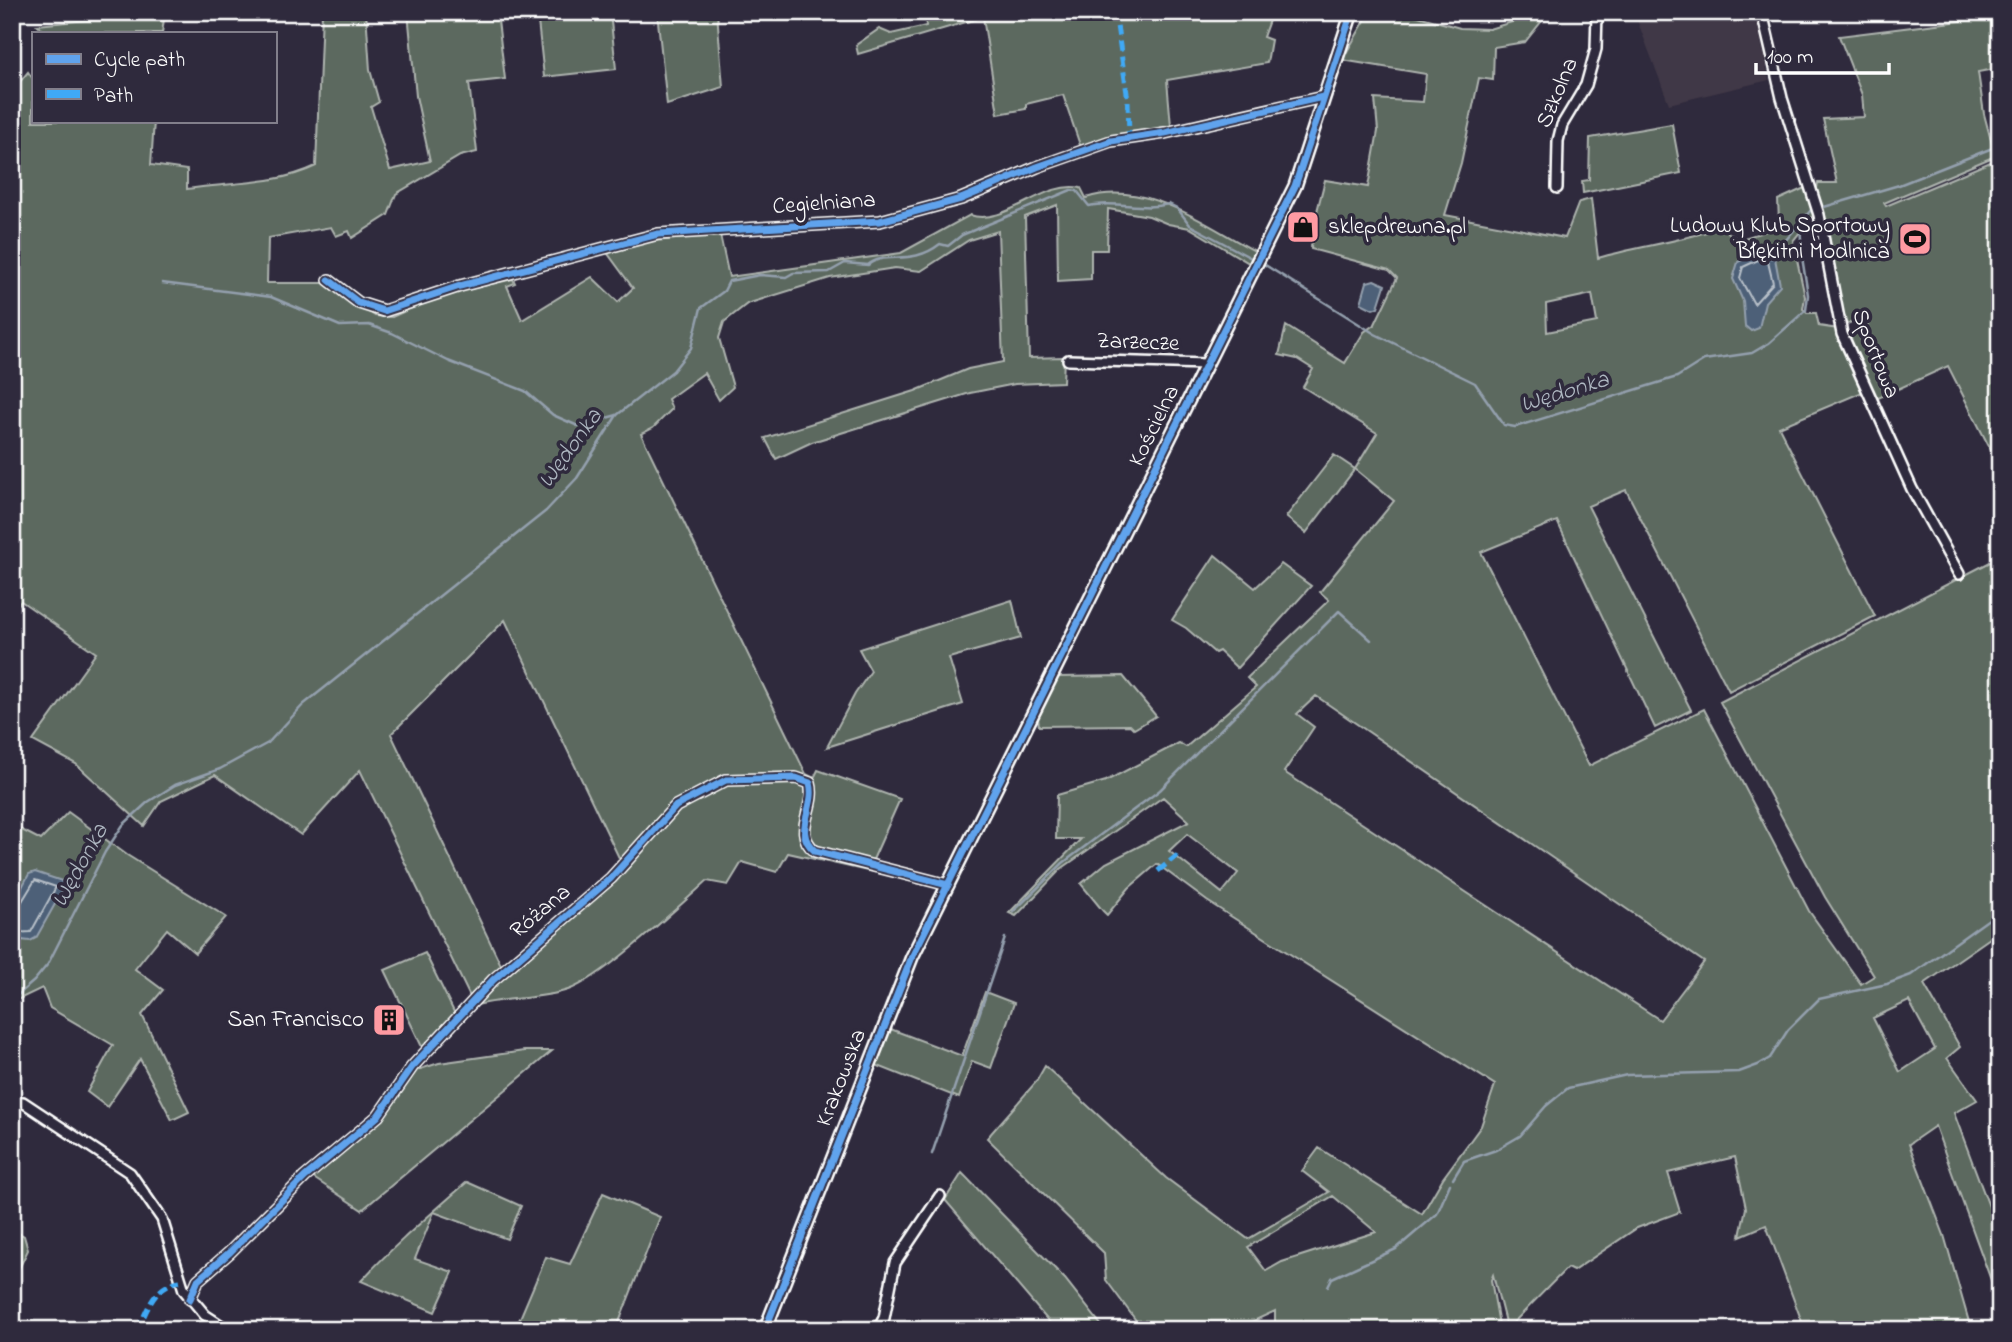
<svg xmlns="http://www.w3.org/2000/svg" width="2012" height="1342" viewBox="0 0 2012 1342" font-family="'Indie Flower',sans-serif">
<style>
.built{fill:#413846}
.green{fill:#5c695f;stroke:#aeb4af;stroke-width:2;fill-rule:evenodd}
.water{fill:#4d6178;stroke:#94a0ae;stroke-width:2}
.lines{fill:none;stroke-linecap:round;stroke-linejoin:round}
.shore{stroke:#b8c0c9;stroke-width:2}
.stream{stroke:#94a0ae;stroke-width:2.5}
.minor-casing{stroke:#fff;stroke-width:14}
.tertiary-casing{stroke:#fff;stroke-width:16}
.minor{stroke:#2f2a3d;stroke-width:9}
.tertiary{stroke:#2f2a3d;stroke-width:10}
.quiet{stroke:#3fa9f5;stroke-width:5;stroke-dasharray:10 5;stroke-linecap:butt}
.cycleway-casing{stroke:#2f2a3d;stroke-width:11}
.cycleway{stroke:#60a3ed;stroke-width:7}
.labels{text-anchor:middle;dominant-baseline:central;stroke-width:7;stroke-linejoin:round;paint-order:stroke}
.street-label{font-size:23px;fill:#fff;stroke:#2f2a3d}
.poi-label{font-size:23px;fill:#fff;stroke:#2f2a3d;text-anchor:end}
.water-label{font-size:24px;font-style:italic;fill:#afb8c2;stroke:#2f2a3d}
</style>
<rect width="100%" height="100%" fill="#2f2a3d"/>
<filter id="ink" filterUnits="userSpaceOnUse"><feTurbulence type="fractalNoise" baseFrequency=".0143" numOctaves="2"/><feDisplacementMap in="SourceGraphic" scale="14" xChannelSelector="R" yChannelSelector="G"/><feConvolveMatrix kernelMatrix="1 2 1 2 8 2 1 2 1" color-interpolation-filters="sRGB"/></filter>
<g filter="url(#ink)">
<polygon class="built" points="1634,12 1755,12 1769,80 1669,104"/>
<g class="green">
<polygon points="165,12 162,33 45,33 37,25"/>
<path d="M322,12H366L370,70L379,102L371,107L390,170L430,161L416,96L408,12H497L505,79L469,83L477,152L460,156L396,194L388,215L352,238L349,231L336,236L331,227L268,238L267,283H325L375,316L392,317L436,297L513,279L515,283L507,286L522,320L592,277L618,302L633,288L606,251L643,242L720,235L729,277L901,253L970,215C1005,227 1045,179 1081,188L1086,198C1146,179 1205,225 1255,251L1249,263L1190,228L1168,224L1149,216L1108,209L1107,250H1091V279L1058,281L1057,205L1025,217L1029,358L1064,357L1063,382L1015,384L970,393L812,442L776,459L765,438L915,391L968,369L1003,362L998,231L969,240L921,271L895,268L830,278L747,304L724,322L719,338L733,387L719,400L704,373L668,399L672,409L653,428L641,434L806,774L814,778L818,770L900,799L868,871L788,853L777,872L742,862L728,885L707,881C677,908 603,978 568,990C538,1000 504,997 473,1006L507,970L622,864L505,620L391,734L502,967L472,1001L360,770L301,835L215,775L161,801L144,826L76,764L33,741L96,653L21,601L12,612V433L18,427L12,420V91L28,72L33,79V121H154L151,165L187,170V189C230,182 277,185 316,166Z"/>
<polygon points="537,12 610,12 616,69 544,77"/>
<polygon points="657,12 717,12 723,87 667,105"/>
<polygon points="925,12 1272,12 1263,37 1271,40 1267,63 1167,80 1171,126 1111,137 1081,148 1063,95 1026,104 1026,109 998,114 983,17 858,54 856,45 879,29 891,34 926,26"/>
<path d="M1370,12H1404L1460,28L1489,29L1522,19L1525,12H1549L1525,42L1494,47L1493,80L1479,78L1461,163L1445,215L1565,238L1579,202L1591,199L1598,258C1639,246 1681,242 1721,227L1738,240L1776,228L1779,221L1778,200L1807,187L1815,213L1793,241L1805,297L1803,309L1807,313H1816L1819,326L1838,329L1865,391L1779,427L1875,616L1729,691L1626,490L1588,506L1691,710L1655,728L1557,521L1481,552L1589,766L1704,709L1809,911L1861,984L1874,976L1825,897L1720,702L2000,557V931L1924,984L1960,1047L1947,1058L1977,1100L1954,1113L2000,1236V1305L1935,1126L1909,1144L1944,1235L1971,1329L1805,1330L1766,1225L1740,1236L1746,1208L1735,1157L1668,1173L1680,1212L1637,1228L1573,1271L1567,1268L1513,1323V1330H1507L1493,1275L1491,1280L1500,1330H1275V1311L1234,1330H1143L1106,1280L1104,1253L987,1138L1036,1082L1045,1066L1166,1178L1248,1239L1329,1192L1302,1171L1319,1148L1422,1214L1443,1178L1481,1126L1495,1085L1207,901L1157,864L1129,888L1107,915L1103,911L1081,884L1106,863L1189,821L1163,797L1061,869L1016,916L1009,913L1081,839H1056L1057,795L1106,781L1179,743L1186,747L1256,687L1247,678L1329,600L1320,592L1394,501L1355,469L1306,533L1286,517L1334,455L1355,469L1377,433L1303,387L1313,369L1297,359L1279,355L1286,326L1345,363L1364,332L1375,324L1397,278L1389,270L1311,249L1312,231L1325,180L1368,187L1378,131L1375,99L1423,102L1426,74L1342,60ZM1592,294L1597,322L1547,332L1546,304ZM1316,696L1704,962L1660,1020L1284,772L1314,727L1297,714ZM1187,834L1238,873L1222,893L1169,851ZM1909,1001L1935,1049L1900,1072L1873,1018ZM1333,1196L1376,1232L1282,1262L1266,1271L1248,1247Z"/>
<polygon points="1976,12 2000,12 2000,68 1978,72 1984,114 1992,144 2000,141 2000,154 1884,203 1886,206 2000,158 2000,468 1948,366 1874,400 1847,339 1868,325 1864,316 1845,325 1824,210 1816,192 1818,183 1837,183 1823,119 1864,117 1862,95 1839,36 1976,19"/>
<polygon points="1672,124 1681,173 1583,193 1582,181 1589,180 1590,138"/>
<polygon points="1215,555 1255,588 1281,564 1311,586 1237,668 1219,651 1215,653 1186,628 1172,620"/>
<polygon points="1012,600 1021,638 949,658 963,704 827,747 855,694 871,671 859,649"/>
<polygon points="1123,676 1156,716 1134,729 1130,725 1039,726 1038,718 1058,677"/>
<polygon points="68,812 127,855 226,917 195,953 167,929 135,969 163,990 142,1015 189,1112 172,1120 140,1059 107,1107 87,1092 113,1045 50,1008 42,988 17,1000 12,1006 12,825 41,840"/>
<polygon points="425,953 457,1018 424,1051 385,970"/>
<polygon points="985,992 1014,1003 991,1068 972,1061 959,1098 873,1064 888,1028 962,1056"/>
<polygon points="524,1051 552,1051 362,1210 312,1177 376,1122 411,1072 439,1063"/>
<polygon points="962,1173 1065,1279 1105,1330 1056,1330 945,1200"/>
<path d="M467,1182L521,1206L507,1239L434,1212L415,1259L453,1272L435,1312L361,1281C394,1245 431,1214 467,1182Z"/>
<polygon points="603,1193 660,1217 616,1330 515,1330 546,1257 570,1264"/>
<polygon points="12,1229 24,1236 28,1250 12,1283"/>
</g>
<g class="water">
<polygon points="1758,252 1775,258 1780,285 1765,302 1759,328 1751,331 1745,326 1743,301 1733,279 1738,262"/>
<polygon points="1374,280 1385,285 1378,307 1373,309 1361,303 1367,282"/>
<polygon points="35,872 62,881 64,888 36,938 30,941 12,939 12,906 29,874"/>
</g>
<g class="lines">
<g class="shore">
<polygon points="1758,260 1768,262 1773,283 1754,304 1740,278 1743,267"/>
<polyline points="12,906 21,903 35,880 56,887 31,932 12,933"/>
</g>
<g class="stream">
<polyline points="1824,207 1899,185 2000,145"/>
<polyline points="1771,258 1800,223"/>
<polyline points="1262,263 1375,334 1475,383 1504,425 1515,427 1677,377 1704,360 1752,353 1769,343 1806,310 1808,295 1802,257 1800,223 1811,210"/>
<polyline points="162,283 271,297 340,326 369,325 392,333 448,361 525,391 553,415 578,426 617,415"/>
<polyline points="1013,912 1063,863 1160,790 1339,611 1371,640"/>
<path d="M12,1000L34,981L48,964L105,852L123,825L148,802L175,785L220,769L268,743L303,705L546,511L577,478L617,415L673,371L691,348L701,308L724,291L729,281L760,275L786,277L793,273L829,272L845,263L868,265C885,250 911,267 940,244L948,246L962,235L1071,190L1077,191L1089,206C1116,200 1142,211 1169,204L1177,208L1190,225L1253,259"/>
<polyline points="12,1125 14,1112"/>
<polyline points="932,1154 1005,938"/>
<polyline points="1453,1179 1464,1161 1496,1150 1520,1136 1546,1106 1568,1088 1627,1075 1739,1072 1758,1065 1770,1058 1788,1030 1819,999 1887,984 1911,975 2000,911"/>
<polyline points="1328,1286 1332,1278 1396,1249 1437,1214 1450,1184"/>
</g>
<defs>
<g id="minor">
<polyline points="1762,12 1782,98 1819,215 1842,334 1912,489 1959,574"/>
<polyline points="1557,188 1558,141 1562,125 1586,85 1596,49 1597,12"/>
<polyline points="329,280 359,303 384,311 460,286 658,234 880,221 961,199 1037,167 1111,141 1165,133 1323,97"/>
<polyline points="1068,360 1207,364"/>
<polyline points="23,1102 130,1173 162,1219 184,1290 205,1315 228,1330"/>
<path d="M190,1299L198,1280L230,1252L305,1177L378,1116L412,1067L493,980L611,878L676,806L726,780L796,778L810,783C817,807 791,832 815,851L948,885"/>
<polyline points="878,1330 884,1318 895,1263 940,1196"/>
</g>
<polyline id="tertiary" points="765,1330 912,957 1295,186 1352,12"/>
</defs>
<use href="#minor" class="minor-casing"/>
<use href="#tertiary" class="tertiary-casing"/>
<use href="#minor" class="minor"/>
<use href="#tertiary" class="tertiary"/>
<g class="quiet">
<polyline points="1115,12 1128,100 1129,137"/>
<polyline points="1158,871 1179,854"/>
<path d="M138,1330C147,1309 155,1285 180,1281"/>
</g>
<defs>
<g id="cycleway">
<polyline points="329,280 359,303 384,311 460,286 658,234 880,221 961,199 1037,167 1111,141 1165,133 1323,97"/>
<path d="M190,1299L198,1280L230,1252L305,1177L378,1116L412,1067L493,980L611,878L676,806L726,780L796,778L810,783C817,807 791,832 815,851L948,885"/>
<polyline points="765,1330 912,957 1295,186 1352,12"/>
</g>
</defs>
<use href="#cycleway" class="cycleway-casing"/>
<use href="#cycleway" class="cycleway"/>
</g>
</g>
<defs>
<symbol id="shop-square" viewBox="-11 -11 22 22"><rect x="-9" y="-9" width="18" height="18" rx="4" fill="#ff9aa2" stroke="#2f2a3d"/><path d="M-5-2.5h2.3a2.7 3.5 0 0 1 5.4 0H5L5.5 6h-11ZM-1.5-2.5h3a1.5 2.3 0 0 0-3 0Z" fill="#111"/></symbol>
<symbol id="stadium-square" viewBox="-11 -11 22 22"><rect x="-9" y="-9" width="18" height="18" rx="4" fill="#ff9aa2" stroke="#2f2a3d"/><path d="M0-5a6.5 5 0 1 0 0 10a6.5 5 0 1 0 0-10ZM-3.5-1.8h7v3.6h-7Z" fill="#111"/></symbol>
<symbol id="building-square" viewBox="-11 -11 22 22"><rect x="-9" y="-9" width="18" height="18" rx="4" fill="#ff9aa2" stroke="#2f2a3d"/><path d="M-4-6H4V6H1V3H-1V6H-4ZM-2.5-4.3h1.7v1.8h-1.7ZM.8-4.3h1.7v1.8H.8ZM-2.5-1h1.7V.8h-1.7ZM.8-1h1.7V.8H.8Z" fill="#111"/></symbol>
</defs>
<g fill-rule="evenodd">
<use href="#shop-square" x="1284" y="208" width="38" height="38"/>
<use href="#stadium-square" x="1896" y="220" width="38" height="38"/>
<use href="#building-square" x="370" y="1001" width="38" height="38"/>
</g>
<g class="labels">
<g class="street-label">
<text transform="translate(1558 93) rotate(-67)">Szkolna</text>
<text transform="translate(824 204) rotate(-4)">Cegielniana</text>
<text transform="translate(1138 343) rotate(2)">Zarzecze</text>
<text transform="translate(1875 354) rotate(68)">Sportowa</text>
<text transform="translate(1155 426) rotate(-64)">Kościelna</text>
<text transform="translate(541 912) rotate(-40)">Różana</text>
<text transform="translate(842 1078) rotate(-69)">Krakowska</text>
</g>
<g class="poi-label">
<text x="1890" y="226">Ludowy Klub Sportowy<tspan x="1890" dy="26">Błękitni Modlnica</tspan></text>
<text x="1328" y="227" text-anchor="start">sklepdrewna.pl</text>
<text x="364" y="1020">San Francisco</text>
</g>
<g class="water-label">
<text transform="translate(1565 393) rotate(-17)">Wędonka</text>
<text transform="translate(571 449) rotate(-54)">Wędonka</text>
<text transform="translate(81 866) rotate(-61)">Wędonka</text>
</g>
</g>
<rect width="2012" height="1342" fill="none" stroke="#2f2a3d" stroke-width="42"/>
<rect x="21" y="21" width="1970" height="1300" fill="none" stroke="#fff" stroke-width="2.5" filter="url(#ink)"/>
<rect x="32" y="32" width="245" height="91" fill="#2f2a3d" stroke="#827f8b" stroke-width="2"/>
<rect x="46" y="54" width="35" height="10" fill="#60a3ed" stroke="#827f8b" stroke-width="2"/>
<text x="94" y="66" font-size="21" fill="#ffffff">Cycle path</text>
<rect x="46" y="89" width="35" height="10" fill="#3fa9f5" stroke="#827f8b" stroke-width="2"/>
<text x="94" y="102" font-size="21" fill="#ffffff">Path</text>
<path d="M1756 63v10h133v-10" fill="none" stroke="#ffffff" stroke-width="3.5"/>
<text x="1767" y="63" font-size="21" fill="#ffffff" stroke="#2f2a3d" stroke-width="5" paint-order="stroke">100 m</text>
</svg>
